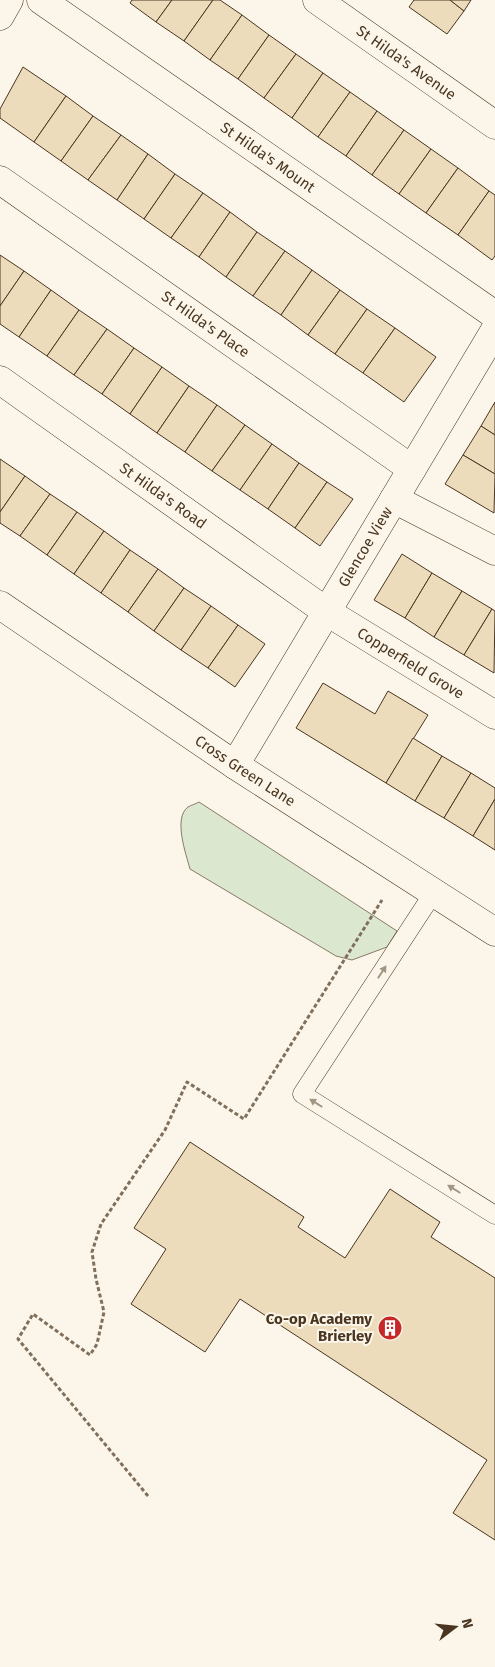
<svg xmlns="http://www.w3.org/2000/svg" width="495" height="1667" viewBox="0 0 495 1667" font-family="'Fira Sans',sans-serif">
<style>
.green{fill:#dce7d0;stroke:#887966}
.building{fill:#ecdcbc;stroke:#4a3520}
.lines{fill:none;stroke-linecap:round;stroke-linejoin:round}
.service-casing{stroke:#4a3520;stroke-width:19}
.minor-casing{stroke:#4a3520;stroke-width:29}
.tertiary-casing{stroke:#4a3520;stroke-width:29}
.path{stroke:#7f6f5c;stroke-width:3;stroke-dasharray:4 2.5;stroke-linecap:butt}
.service{stroke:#fbf6e9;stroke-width:18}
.minor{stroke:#fbf6e9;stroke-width:28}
.tertiary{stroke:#fbf6e9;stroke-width:28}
.oneway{fill:#a29684}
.labels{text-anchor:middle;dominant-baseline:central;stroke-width:4;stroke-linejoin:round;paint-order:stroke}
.street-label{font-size:15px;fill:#4a3520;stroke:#fbf6e9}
.poi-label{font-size:15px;font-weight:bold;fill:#4a3520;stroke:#fbf6e9;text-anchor:end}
</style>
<rect width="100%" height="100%" fill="#fbf6e9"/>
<path class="green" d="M199,802L397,931L387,947L352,960L336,956L190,869C186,854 173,818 188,807C191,805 196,804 199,802Z"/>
<g class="building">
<polygon points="132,0 172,0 156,22 130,3"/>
<polygon points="172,0 213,0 184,41 156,22"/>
<polygon points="213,0 220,0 242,15 210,60 184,41"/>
<polygon points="414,0 450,0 464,11 447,34 409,7"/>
<polygon points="450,0 471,0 464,11"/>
<polygon points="242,15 269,35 238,79 210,60"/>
<polygon points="269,35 296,54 264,98 238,79"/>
<polygon points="296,54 323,73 292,118 264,98"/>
<polygon points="23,67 66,96 34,142 0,118 0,109"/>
<polygon points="323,73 350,92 318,137 292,118"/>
<polygon points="350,92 377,111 346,156 318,137"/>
<polygon points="66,96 93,116 61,161 34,142"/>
<polygon points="377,111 404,130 372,175 346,156"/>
<polygon points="93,116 121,135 88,180 61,161"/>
<polygon points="404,130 431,149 399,194 372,175"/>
<polygon points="121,135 148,154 117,200 88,180"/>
<polygon points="431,149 458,168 426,213 399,194"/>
<polygon points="148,154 175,174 144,219 117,200"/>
<polygon points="458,168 489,191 458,235 426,213"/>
<polygon points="175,174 203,193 171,238 144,219"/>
<polygon points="489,191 495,195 495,256 492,260 458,235"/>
<polygon points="203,193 230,212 199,257 171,238"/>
<polygon points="230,212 257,232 226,277 199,257"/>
<polygon points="257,232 285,251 253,296 226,277"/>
<polygon points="285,251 312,270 281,315 253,296"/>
<polygon points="0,255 24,271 0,306"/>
<polygon points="312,270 340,290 308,335 281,315"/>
<polygon points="24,271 51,290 19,337 0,324 0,306"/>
<polygon points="51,290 79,310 47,356 19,337"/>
<polygon points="340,290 367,309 335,354 308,335"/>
<polygon points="367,309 395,328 363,373 335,354"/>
<polygon points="79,310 107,329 74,375 47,356"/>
<polygon points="395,328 436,357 404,402 363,373"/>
<polygon points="107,329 134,348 102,394 74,375"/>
<polygon points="134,348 162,367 130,414 102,394"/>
<polygon points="162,367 189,386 157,433 130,414"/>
<polygon points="189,386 217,405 185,452 157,433"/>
<polygon points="495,402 495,435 481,426"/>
<polygon points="217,405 245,425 212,471 185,452"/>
<polygon points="245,425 272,444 240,490 212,471"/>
<polygon points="481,426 495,435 495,474 463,455"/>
<polygon points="272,444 299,463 268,509 240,490"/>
<polygon points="463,455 495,474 494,513 445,484"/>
<polygon points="0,459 25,476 0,512"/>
<polygon points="299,463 327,482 295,528 268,509"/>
<polygon points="25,476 50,494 20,536 0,523 0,512"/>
<polygon points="327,482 353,499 320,546 295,528"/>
<polygon points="50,494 77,512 47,555 20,536"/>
<polygon points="77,512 104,531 74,574 47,555"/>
<polygon points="104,531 130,550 101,593 74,574"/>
<polygon points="130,550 158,569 128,612 101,593"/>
<polygon points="402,554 432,573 405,618 374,600"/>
<polygon points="158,569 184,588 154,631 128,612"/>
<polygon points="432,573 462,591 434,637 405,618"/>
<polygon points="184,588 211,606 181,650 154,631"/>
<polygon points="462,591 492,609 464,655 434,637"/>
<polygon points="211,606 238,625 208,668 181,650"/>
<polygon points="492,609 495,611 494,673 464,655"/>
<polygon points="238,625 265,644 235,687 208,668"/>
<polygon points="323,683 375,714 388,691 428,715 386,783 296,728"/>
<polygon points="413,738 442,756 415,801 386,783"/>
<polygon points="442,756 471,773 444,818 415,801"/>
<polygon points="471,773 495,788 495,799 473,836 444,818"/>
<polygon points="495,799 495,850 473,836"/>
<polygon points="190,1142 304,1217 298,1227 345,1258 390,1189 440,1222 431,1237 495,1278 495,1540 453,1513 487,1460 240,1299 205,1352 131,1304 166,1249 134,1228"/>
</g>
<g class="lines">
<defs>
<polyline id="service" points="434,892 302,1094 495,1215"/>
<g id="minor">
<path id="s1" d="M41,0L495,315"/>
<path id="s2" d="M317,0L495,125"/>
<polyline points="0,16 9,0"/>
<path id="s3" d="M0,180L412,469"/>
<path id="s4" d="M0,380L327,612L495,715"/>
<polyline points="394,499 495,551"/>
<path id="s5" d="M235,765L495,330"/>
</g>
<g id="tertiary">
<path id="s6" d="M0,605L235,765L495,932"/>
</g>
</defs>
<use href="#service" class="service-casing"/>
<use href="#minor" class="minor-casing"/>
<use href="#tertiary" class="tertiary-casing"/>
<polyline class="path" points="148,1496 18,1339 33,1314 90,1355 97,1344 104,1312 96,1279 92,1252 101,1224 165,1130 187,1082 244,1119 382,900"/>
<use href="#service" class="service"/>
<use href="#minor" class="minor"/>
<use href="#tertiary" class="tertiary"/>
</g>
<defs><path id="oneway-solid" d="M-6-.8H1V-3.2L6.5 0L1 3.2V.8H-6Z" transform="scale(1.25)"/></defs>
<g class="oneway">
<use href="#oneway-solid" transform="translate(382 972) rotate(-57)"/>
<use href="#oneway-solid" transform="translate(316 1103) rotate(-148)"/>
<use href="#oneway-solid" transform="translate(454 1189) rotate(-148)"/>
</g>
<defs>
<symbol id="building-disc" viewBox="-11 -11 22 22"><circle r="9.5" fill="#c62828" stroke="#fbf6e9"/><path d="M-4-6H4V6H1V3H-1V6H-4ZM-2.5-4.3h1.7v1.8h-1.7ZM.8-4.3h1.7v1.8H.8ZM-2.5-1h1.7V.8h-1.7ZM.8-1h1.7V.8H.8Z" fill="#fff"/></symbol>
</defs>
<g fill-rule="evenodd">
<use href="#building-disc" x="376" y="1314" width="28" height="28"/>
</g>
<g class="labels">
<g class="street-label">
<text stroke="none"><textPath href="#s2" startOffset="109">St Hilda's Avenue</textPath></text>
<text stroke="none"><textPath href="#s1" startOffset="276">St Hilda's Mount</textPath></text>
<text stroke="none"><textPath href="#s3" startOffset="251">St Hilda's Place</textPath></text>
<text stroke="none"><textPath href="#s4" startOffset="200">St Hilda's Road</textPath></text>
<text stroke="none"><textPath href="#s5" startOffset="254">Glencoe View</textPath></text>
<text stroke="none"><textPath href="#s4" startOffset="499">Copperfield Grove</textPath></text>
<text stroke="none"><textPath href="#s6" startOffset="296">Cross Green Lane</textPath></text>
</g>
<g class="poi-label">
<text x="372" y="1319">Co-op Academy<tspan x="372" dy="17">Brierley</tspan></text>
</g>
</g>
<g transform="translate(455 1627) rotate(74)" stroke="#fbf6e9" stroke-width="4" paint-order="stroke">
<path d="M0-4L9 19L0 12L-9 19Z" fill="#4a3520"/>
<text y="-8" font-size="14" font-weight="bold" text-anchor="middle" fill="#4a3520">N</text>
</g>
</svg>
